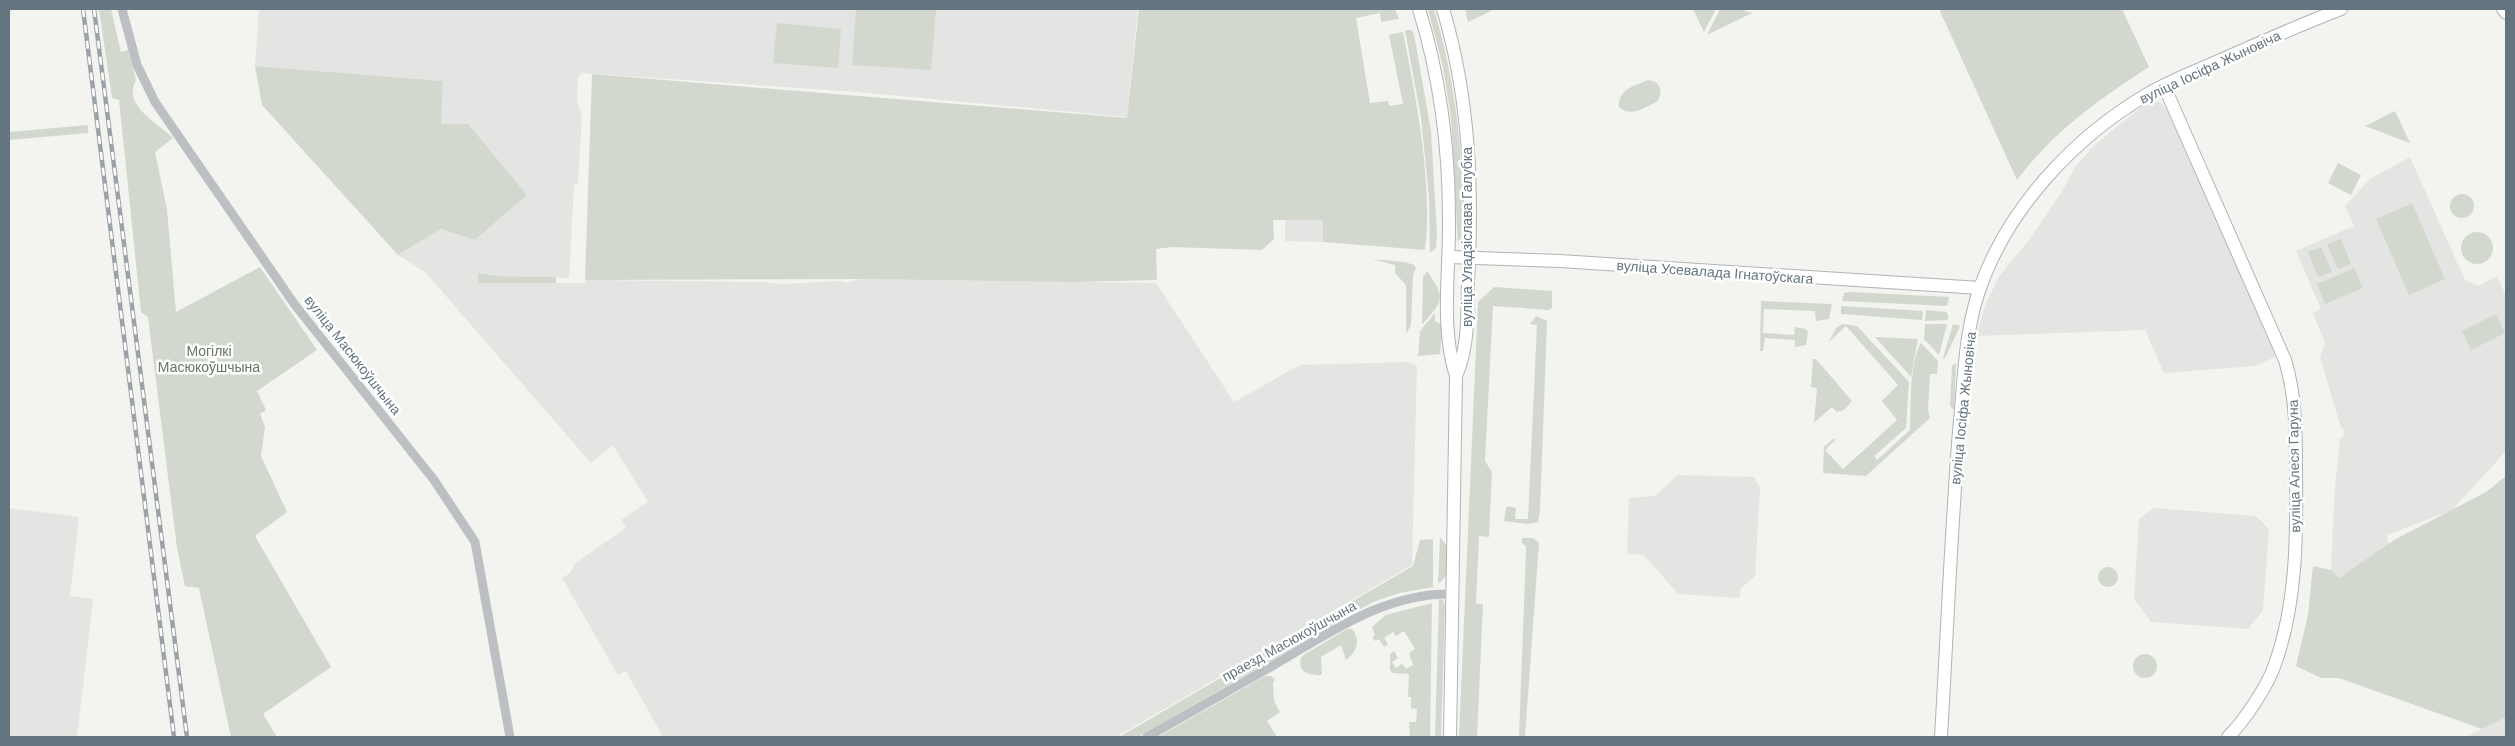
<svg xmlns="http://www.w3.org/2000/svg" width="2515" height="746" viewBox="0 0 2515 746" font-family="'DM Sans',sans-serif">
<style>
.built{fill:#e4e5e3}
.green{fill:#d3d8cf}
.lines{fill:none;stroke-linecap:round;stroke-linejoin:round}
.secondary-casing{stroke:#afb4b8;stroke-width:14}
.street{stroke:#bcc0c3;stroke-width:9}
.secondary{stroke:#fff;stroke-width:12}
.rail-casing{stroke:#9ca3a7;stroke-width:4.5}
.rail{stroke:#fff;stroke-width:2.5;stroke-dasharray:8;stroke-linecap:butt}
.labels{text-anchor:middle;dominant-baseline:central;stroke-width:5;stroke-linejoin:round;paint-order:stroke}
.street-label{font-size:14px;fill:#64757f;stroke:#fff}
.park-label{font-size:14px;fill:#687662;stroke:#fff}
</style>
<rect width="100%" height="100%" fill="#f3f3ef"/>
<g class="built">
<polygon points="259,9 1138,9 1127,117 857,92 582,73 578,78 577,101 582,116 578,183 574,184 569,278 498,276 478,273 478,283 585,283 585,280 766,282 781,284 840,281 848,283 859,279 1156,283 1234,402 1300,365 1408,362 1417,366 1412,565 1116,737 663,737 626,671 618,675 562,578 570,573 575,563 626,528 621,520 648,502 613,445 591,463 425,272 398,255 441,229 475,240 527,195 515,182 441,124 443,81 255,66"/>
<polygon points="2153,101 2160,102 2168,112 2278,356 2254,366 2164,373 2145,330 1976,336 1986,303 2000,275 2029,240 2061,193 2075,167 2097,143 2146,103"/>
<polygon points="2410,157 2465,280 2478,286 2497,276 2506,296 2506,451 2452,510 2387,535 2389,548 2339,578 2331,570 2335,488 2340,438 2343,437 2344,429 2341,428 2320,357 2325,343 2313,313 2321,309 2296,251 2354,226 2345,206 2370,179"/>
<polygon points="1285,220 1323,220 1323,242 1285,241"/>
<polygon points="1678,475 1754,477 1760,487 1755,576 1740,589 1740,598 1678,594 1644,555 1627,554 1629,498 1655,496"/>
<polygon points="9,508 79,517 70,596 93,599 77,737 9,737"/>
<polygon points="2154,508 2256,516 2269,529 2263,610 2248,629 2151,622 2134,599 2139,519"/>
<polygon points="2506,717 2506,737 2466,737 2471,734"/>
</g>
<g class="green">
<path d="M99,9H111L121,52L128,50L136,80C122,106 157,122 173,138L155,152L167,209L176,312L260,267L317,350L257,391L266,410L260,414L265,427L261,456L287,512L255,536L331,667L263,714L277,737H231L199,588L185,586L177,548L148,317L141,312L119,100L112,98Z"/>
<polygon points="856,9 936,9 931,70 852,65"/>
<path d="M1139,9H1395L1399,19L1381,22L1380,13L1356,18L1370,103L1388,101L1389,106L1403,104L1389,35L1403,32C1416,98 1433,183 1425,250L1323,242V220H1273L1274,239L1262,250L1172,247L1156,249L1157,280L1074,282L859,279L585,280L592,74L1127,118Z"/>
<path d="M1428,9H1434C1456,83 1466,164 1461,242L1458,245L1451,118L1443,67Z"/>
<polygon points="1465,9 1495,9 1468,22"/>
<polygon points="1693,9 1716,9 1704,32"/>
<polygon points="1720,9 1739,9 1752,13 1707,35"/>
<path d="M1939,9H2122L2149,67C2098,100 2054,131 2017,180Z"/>
<polygon points="777,23 841,29 838,68 773,63"/>
<polygon points="1405,30 1411,30 1414,34 1431,131 1437,235 1436,248 1430,253 1429,196 1421,118"/>
<polygon points="255,66 443,81 441,124 468,124 527,195 475,240 441,229 398,255 262,105"/>
<path d="M1648,80C1661,82 1663,90 1658,101C1645,107 1632,118 1619,107C1618,89 1634,86 1648,80Z"/>
<polygon points="2395,111 2410,143 2365,126"/>
<polygon points="88,125 88,133 9,140 9,132"/>
<polygon points="2338,163 2361,175 2351,195 2328,183"/>
<circle cx="2462" cy="206" r="12"/>
<polygon points="2412,203 2445,279 2409,295 2376,219"/>
<circle cx="2477" cy="248" r="16"/>
<polygon points="2341,239 2351,264 2338,269 2327,244"/>
<polygon points="2321,247 2332,272 2318,277 2308,252"/>
<polygon points="1372,259 1405,262 1414,265 1416,268 1413,275 1411,325 1406,334 1406,285 1395,273 1395,265"/>
<polygon points="2354,268 2363,288 2325,304 2317,284"/>
<path d="M1427,271C1446,299 1444,299 1422,325L1423,277Z"/>
<polygon points="478,273 498,276 556,277 556,283 478,283"/>
<polygon points="1494,287 1552,291 1552,308 1549,310 1493,306 1485,461 1492,472 1489,537 1479,536 1476,604 1483,604 1477,737 1459,737 1478,302"/>
<polygon points="1850,292 1949,297 1947,306 1842,301 1844,293"/>
<polygon points="1761,301 1832,304 1829,319 1816,321 1815,311 1764,309 1763,333 1794,335 1795,327 1806,329 1808,332 1806,345 1795,347 1795,340 1765,338 1763,351 1760,351"/>
<polygon points="1841,306 1923,311 1922,320 1841,314"/>
<polygon points="1926,310 1946,312 1948,314 1948,320 1925,321"/>
<polygon points="1435,313 1435,321 1442,325 1440,354 1418,356 1420,331"/>
<polygon points="2496,314 2505,333 2471,350 2462,331"/>
<polygon points="1536,316 1547,321 1540,511 1538,522 1529,524 1504,521 1506,508 1509,506 1516,508 1515,519 1528,519 1537,325 1530,324"/>
<path d="M1842,324L1857,326L1909,382L1906,428L1874,456L1877,460L1910,430C1911,407 1909,363 1921,343L1938,361L1937,374H1930L1928,409L1930,418L1866,476L1823,473L1824,447L1834,438L1835,440L1825,450L1843,469L1897,420L1882,401L1898,385L1846,326L1829,342L1836,328Z"/>
<polygon points="1925,324 1947,324 1939,355 1924,339"/>
<polygon points="1953,324 1960,326 1945,358 1943,358"/>
<polygon points="1875,337 1918,339 1911,377"/>
<polygon points="1813,359 1816,359 1852,401 1844,410 1837,412 1832,407 1814,423 1817,388 1811,387"/>
<polygon points="1956,363 1954,410 1950,406 1952,366"/>
<polygon points="2506,476 2506,717 2482,729 2339,678 2321,678 2296,666 2308,615 2313,566 2331,570 2339,578 2394,540 2486,492"/>
<polygon points="1440,537 1447,546 1446,576 1438,584"/>
<polygon points="1522,538 1533,538 1539,543 1525,737 1519,737 1526,551 1526,546 1522,543"/>
<polygon points="1433,539 1433,587 1400,593 1373,602 1138,737 1119,737 1413,566 1420,540"/>
<circle cx="2108" cy="577" r="10"/>
<polygon points="1439,599 1443,600 1445,605 1441,737 1435,737"/>
<polygon points="1432,603 1430,737 1410,737 1409,722 1416,722 1417,709 1411,708 1411,697 1408,697 1409,674 1393,673 1390,670 1390,654 1394,651 1398,658 1392,662 1396,668 1402,664 1406,669 1413,665 1409,653 1415,649 1404,631 1396,636 1393,632 1384,638 1388,644 1384,647 1379,639 1375,641 1372,637 1375,635 1372,627 1386,615"/>
<path d="M1347,629H1352C1361,640 1357,652 1346,660L1341,645L1321,657L1322,675C1310,676 1295,672 1302,656Z"/>
<circle cx="2145" cy="666" r="12"/>
<polygon points="1265,676 1271,676 1275,680 1273,682 1274,701 1280,712 1267,721 1277,737 1158,737"/>
</g>
<g class="lines">
<defs>
<g id="secondary">
<path d="M1419,9C1440,77 1449,147 1449,218C1450,270 1440,327 1456,376L1450,737"/>
<path d="M1443,9C1470,99 1473,190 1468,283C1467,316 1469,346 1456,376"/>
<polyline points="2503,9 2506,13"/>
<path d="M2164,86L2285,360C2296,396 2296,432 2296,469C2297,533 2297,603 2275,664C2268,686 2244,721 2228,737"/>
<polyline points="1449,257 1560,261 1980,288"/>
<path d="M1941,737C1947,635 1951,533 1959,431C1964,383 1964,331 1981,285C2010,206 2074,138 2146,95C2169,81 2196,71 2221,60C2261,42 2300,25 2341,9"/>
</g>
</defs>
<use href="#secondary" class="secondary-casing"/>
<g class="street">
<polyline points="122,9 137,65 155,102 295,305 434,480 475,542 510,737"/>
<path d="M1147,737C1190,713 1232,689 1274,665C1329,633 1386,592 1453,594"/>
</g>
<use href="#secondary" class="secondary"/>
<defs>
<g id="rail">
<polyline points="83,9 174,737"/>
<polyline points="94,9 187,737"/>
</g>
</defs>
<use href="#rail" class="rail-casing"/>
<use href="#rail" class="rail"/>
</g>
<g class="labels">
<g class="street-label">
<text transform="translate(2210 67) rotate(-25)">вуліца Іосіфа Жыновіча</text>
<text transform="translate(1467 237) rotate(-90)">вуліца Уладзіслава Галубка</text>
<text transform="translate(1715 272) rotate(4)">вуліца Усевалада Ігнатоўскага</text>
<text transform="translate(353 355) rotate(52)">вуліца Масюкоўшчына</text>
<text transform="translate(1963 408) rotate(-84)">вуліца Іосіфа Жыновіча</text>
<text transform="translate(2294 466) rotate(-91)">вуліца Алеся Гаруна</text>
<text transform="translate(1289 641) rotate(-29)">праезд Масюкоўшчына</text>
</g>
<g class="park-label">
<text x="209" y="351">Могілкі<tspan x="209" dy="16">Масюкоўшчына</tspan></text>
</g>
</g>
<rect width="2515" height="746" fill="none" stroke="#64757f" stroke-width="20"/>
</svg>
